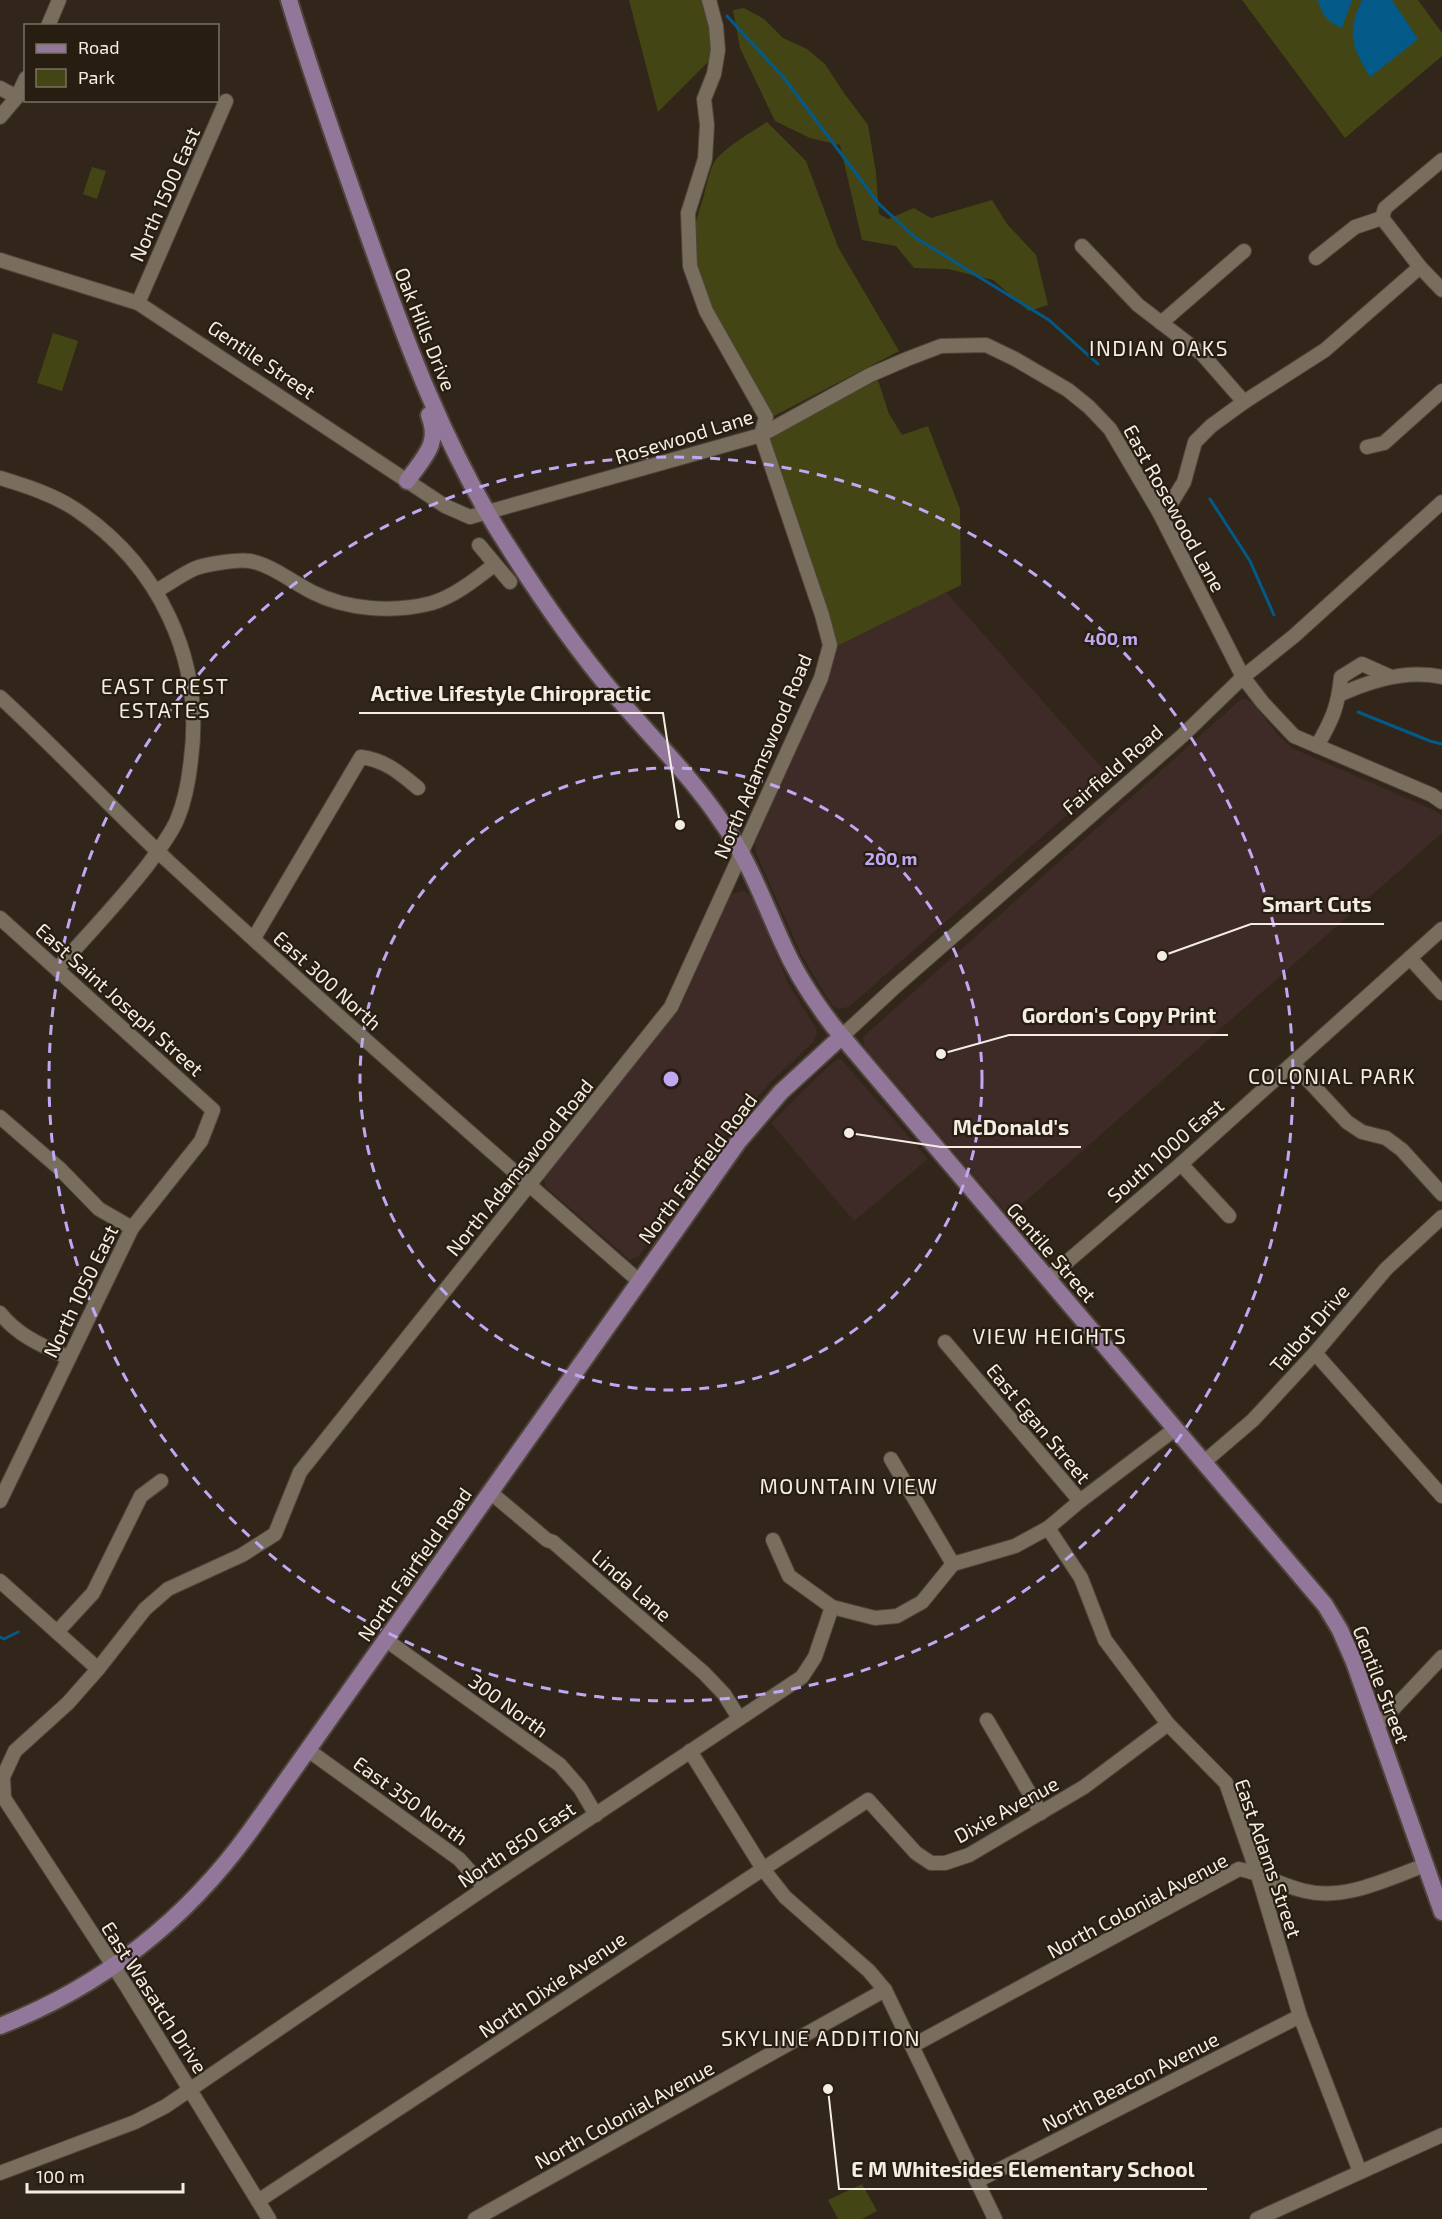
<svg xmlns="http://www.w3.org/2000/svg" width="1442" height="2219" viewBox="0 0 1442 2219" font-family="'Exo 2',sans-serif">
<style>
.commercial{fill:#3e2a27}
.green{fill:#434614}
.water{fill:#035a89}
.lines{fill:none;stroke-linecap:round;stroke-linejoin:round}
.stream{stroke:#035a89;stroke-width:3}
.minor-casing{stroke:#4e443a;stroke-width:16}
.major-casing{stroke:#4e443a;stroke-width:20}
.minor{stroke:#796d5d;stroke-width:14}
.major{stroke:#92779b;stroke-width:16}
.ring{fill:none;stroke:#c0a8f3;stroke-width:3;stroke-dasharray:10 8}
.labels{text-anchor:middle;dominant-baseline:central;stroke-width:4.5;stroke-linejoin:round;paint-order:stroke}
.street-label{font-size:20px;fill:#f4ede4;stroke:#271d10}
.neighbourhood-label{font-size:21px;letter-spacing:1.5px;fill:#f4ede4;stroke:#271d10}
.centre{fill:#c0a8f3;stroke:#271d10;stroke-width:3}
.ring-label{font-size:18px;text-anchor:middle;font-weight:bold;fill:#c0a8f3;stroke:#271d10;stroke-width:4.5;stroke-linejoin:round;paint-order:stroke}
.leader{fill:none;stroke:#f4ede4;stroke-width:2}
.callout-dot{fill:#f4ede4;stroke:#271d10;stroke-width:2}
.callout-label{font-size:21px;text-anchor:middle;font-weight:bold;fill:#f4ede4;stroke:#271d10;stroke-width:4.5;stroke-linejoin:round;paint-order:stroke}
</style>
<rect width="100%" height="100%" fill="#312619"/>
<g class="commercial">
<polygon points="946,592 1110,777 849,1007 838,1009 832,1005 825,994 801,954 756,853 755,843 826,683 837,646"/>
<polygon points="1245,698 1252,702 1277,734 1292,748 1436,811 1442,816 1442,833 1009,1216 864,1046 863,1037 1240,700"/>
<polygon points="743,891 746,892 753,900 789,985 816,1028 817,1035 813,1042 773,1080 738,1119 639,1256 630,1260 547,1188 544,1179 680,1003 729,897 733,893"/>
<polygon points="841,1059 928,1159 854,1221 771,1123 818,1076 836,1060"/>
</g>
<g class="green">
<polygon points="629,0 705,0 713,26 710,60 658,112"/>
<polygon points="1242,0 1418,0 1442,33 1442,56 1345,138"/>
<polygon points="744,8 764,19 783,38 807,49 825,64 844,93 868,125 876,173 879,214 888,219 914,208 931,218 992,200 1007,224 1036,255 1048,305 1029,311 993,280 948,269 914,268 896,246 862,240 840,145 810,138 775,121 740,48 733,10"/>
<path d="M767,122L806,161L838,247L899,351L774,416C744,367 692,298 693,239C694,225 700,208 704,195C707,184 710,165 718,157C732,143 750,133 767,122Z"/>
<polygon points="92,167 106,171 97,199 83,194"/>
<polygon points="53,333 78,341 62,391 37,383"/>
<polygon points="878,380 889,414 902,435 928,426 960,509 961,585 837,646 770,441 771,435"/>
<polygon points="862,2184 877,2211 862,2219 838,2219 828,2200"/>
</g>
<g class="water">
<path d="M1318,0H1352L1342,28C1327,22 1322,15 1318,0Z"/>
<path d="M1362,0H1392L1418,39L1370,77C1352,47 1346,33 1362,0Z"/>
</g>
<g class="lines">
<g class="stream">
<polyline points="727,16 784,78 879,204 916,238 1049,320 1098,364"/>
<polyline points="1210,499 1250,561 1274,615"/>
<polyline points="1358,712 1430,741 1442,744"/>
<polyline points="0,1637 4,1639 18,1632"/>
</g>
<defs>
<g id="minor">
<polyline points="48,26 59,0"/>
<polyline points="0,88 17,97"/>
<polyline points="0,117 17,97 26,78"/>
<polyline points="1382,218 1420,267 1442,290"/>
<polyline points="1382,218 1385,208 1442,160"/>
<polyline points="1082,246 1138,305 1202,354 1244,402"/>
<polyline points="1316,258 1355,227 1382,218"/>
<polyline points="0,260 138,303 445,506 470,517 761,435 870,375 907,359 941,346 986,345 1015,359 1068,390 1089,407 1110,429 1159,512 1243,677 1263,703 1294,736 1432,795 1442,802"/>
<polyline points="138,303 226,101"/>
<polyline points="1161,323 1244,251"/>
<polyline points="1367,447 1384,443 1442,391"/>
<path d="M0,478C26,486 52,494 75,509C159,565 204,659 191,759C189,779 185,801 177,820C170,836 158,851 147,866C119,902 88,934 58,968"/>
<polyline points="1159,512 1173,500 1184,482 1195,442 1211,426 1244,402 1325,350 1420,267"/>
<polyline points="479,545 510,582"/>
<path d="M156,591C169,584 182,574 196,568C208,564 238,559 250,561C272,565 292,582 312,592C347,610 394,613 432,603C455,596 476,579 494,565"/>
<path d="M1339,695C1371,680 1407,669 1442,677"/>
<path d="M0,697C58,750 111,808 169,862C323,1004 481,1143 639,1281"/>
<path d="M1317,746C1332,720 1338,707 1341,677L1362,664L1391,677"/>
<polyline points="0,918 213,1110 201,1141 132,1228 0,1501"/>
<path d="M254,938L361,757C385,760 400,773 418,788"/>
<polyline points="1410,958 1442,993"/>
<polyline points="841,1037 896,986 1182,736 1243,677 1294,636 1442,502"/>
<polyline points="1293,1064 1347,1122 1362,1132 1386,1138 1402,1150 1442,1194"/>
<polyline points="0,1117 59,1168 99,1209 132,1228"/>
<polyline points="1181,1164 1229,1216"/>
<polyline points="1047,1279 1181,1164 1442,929"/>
<path d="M0,1313C18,1336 43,1346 69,1358"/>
<polyline points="945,1342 1080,1501"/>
<polyline points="1315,1353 1442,1496"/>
<polyline points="891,1459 953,1564"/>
<polyline points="1204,1462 1253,1420 1315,1353 1386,1269 1442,1217"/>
<polyline points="490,1492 547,1540 553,1542 704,1673 724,1694 739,1718"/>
<polyline points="1048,1528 1081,1578 1105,1640 1168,1724 1226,1783 1257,1872 1300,2016 1360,2172"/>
<polyline points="773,1540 789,1576 832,1607 875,1618 897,1616 922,1602 953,1564 1015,1546 1048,1528 1080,1501 1175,1429"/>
<polyline points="0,1581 98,1669"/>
<polyline points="57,1632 93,1593 141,1496 161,1481"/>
<polyline points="386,1640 560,1765 580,1788 596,1815"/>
<polyline points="987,1720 1041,1813"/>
<polyline points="1377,1726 1442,1657"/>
<polyline points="308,1750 459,1859 485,1888"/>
<polyline points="690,1751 763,1869 785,1897 869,1971 885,1990 995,2219"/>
<polyline points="4,1798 3,1777 15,1751 68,1703 98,1669 145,1609 168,1589 242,1555 275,1534 300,1472 671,1007 821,678 830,645 822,615 761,435 766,417 706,311 690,266 688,213 705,159 707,125 704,99 714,74 718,50 716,26 709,0"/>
<polyline points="4,1798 127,1987 269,2219"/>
<path d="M912,2046L1239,1869C1264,1874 1282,1886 1305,1891C1346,1901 1388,1878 1426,1865"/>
<polyline points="0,2173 135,2122 166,2106 485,1888 802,1677 815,1657 832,1607"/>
<polyline points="977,2181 1300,2016"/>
<polyline points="258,2201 868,1800 916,1853 931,1863 945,1863 969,1855 1084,1787 1168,1724"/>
<polyline points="475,2219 885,1990"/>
<polyline points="1257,2219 1442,2135"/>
</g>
<g id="major">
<path d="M289,0C312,77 339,153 366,229C405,340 446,452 511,551C542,600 577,650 615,695C650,736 690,775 721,821C748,858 763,900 782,942C795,972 814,1001 834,1027L1325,1605L1340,1630L1354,1662L1442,1912"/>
<path d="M407,481C423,458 441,444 429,415"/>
<path d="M0,2026C102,1986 187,1919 251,1830L739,1141L781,1092L841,1037"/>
</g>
</defs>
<use href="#minor" class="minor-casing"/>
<use href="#major" class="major-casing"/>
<use href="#minor" class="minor"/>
<use href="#major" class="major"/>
</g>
<g class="ring">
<circle cx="671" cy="1079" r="311"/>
<circle cx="671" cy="1079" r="622"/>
</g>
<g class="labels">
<g class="street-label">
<text transform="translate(164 194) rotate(-66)">North 1500 East</text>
<text transform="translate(426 329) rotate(68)">Oak Hills Drive</text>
<text transform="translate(262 359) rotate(34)">Gentile Street</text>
<text transform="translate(684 436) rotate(-17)">Rosewood Lane</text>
<text transform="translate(1175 508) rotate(61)">East Rosewood Lane</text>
<text transform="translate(762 756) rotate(-67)">North Adamswood Road</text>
<text transform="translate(1112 769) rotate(-41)">Fairfield Road</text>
<text transform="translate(328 980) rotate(42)">East 300 North</text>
<text transform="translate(120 999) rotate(42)">East Saint Joseph Street</text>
<text transform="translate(1165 1150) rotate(-41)">South 1000 East</text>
<text transform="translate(519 1167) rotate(-51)">North Adamswood Road</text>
<text transform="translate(697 1168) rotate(-53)">North Fairfield Road</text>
<text transform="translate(1052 1252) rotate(49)">Gentile Street</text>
<text transform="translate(80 1291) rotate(-64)">North 1050 East</text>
<text transform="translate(1309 1328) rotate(-49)">Talbot Drive</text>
<text transform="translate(1039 1423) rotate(50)">East Egan Street</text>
<text transform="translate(414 1564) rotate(-55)">North Fairfield Road</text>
<text transform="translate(632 1585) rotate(41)">Linda Lane</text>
<text transform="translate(1382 1684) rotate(69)">Gentile Street</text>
<text transform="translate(509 1705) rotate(36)">300 North</text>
<text transform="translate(411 1800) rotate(36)">East 350 North</text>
<text transform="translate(1006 1809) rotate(-29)">Dixie Avenue</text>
<text transform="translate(516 1844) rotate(-34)">North 850 East</text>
<text transform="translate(1269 1858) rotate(71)">East Adams Street</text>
<text transform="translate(1137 1905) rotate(-28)">North Colonial Avenue</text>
<text transform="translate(552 1984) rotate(-34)">North Dixie Avenue</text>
<text transform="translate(155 1997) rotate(57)">East Wasatch Drive</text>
<text transform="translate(1130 2081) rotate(-27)">North Beacon Avenue</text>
<text transform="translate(624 2114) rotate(-29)">North Colonial Avenue</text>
</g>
<g class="neighbourhood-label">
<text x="1159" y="347">INDIAN OAKS</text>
<text x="165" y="685">EAST CREST<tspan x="165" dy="24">ESTATES</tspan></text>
<text x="1332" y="1075">COLONIAL PARK</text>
<text x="1050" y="1335">VIEW HEIGHTS</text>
<text x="849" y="1485">MOUNTAIN VIEW</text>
<text x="821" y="2037">SKYLINE ADDITION</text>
</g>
</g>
<circle cx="671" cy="1079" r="9" class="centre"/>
<g class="ring-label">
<text x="1111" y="645">400 m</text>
<text x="891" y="865">200 m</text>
</g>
<path class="leader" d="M680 825L663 713H359M1162 956L1251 924H1384M941 1054L1009 1035H1228M849 1133L941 1147H1081M828 2089L839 2189H1207"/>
<g class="callout-dot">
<circle cx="680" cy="825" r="6"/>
<circle cx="1162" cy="956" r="6"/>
<circle cx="941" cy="1054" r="6"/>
<circle cx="849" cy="1133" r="6"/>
<circle cx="828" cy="2089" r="6"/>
</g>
<g class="callout-label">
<text x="511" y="701">Active Lifestyle Chiropractic</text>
<text x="1317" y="912">Smart Cuts</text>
<text x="1119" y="1023">Gordon's Copy Print</text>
<text x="1011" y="1135">McDonald's</text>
<text x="1023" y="2177">E M Whitesides Elementary School</text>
</g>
<rect x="24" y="24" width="195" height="78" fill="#271d10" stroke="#797065" stroke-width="1.5"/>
<rect x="36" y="44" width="30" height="9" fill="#92779b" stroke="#797065" stroke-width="1.5"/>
<text x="78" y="54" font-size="18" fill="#f4ede4">Road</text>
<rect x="36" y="69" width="30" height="18" fill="#434614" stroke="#797065" stroke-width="1.5"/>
<text x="78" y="84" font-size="18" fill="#f4ede4">Park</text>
<path d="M27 2183v9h156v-9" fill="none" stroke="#f4ede4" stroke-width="3"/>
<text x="36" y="2183" font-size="18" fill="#f4ede4" stroke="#271d10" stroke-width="4.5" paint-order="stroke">100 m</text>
</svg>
